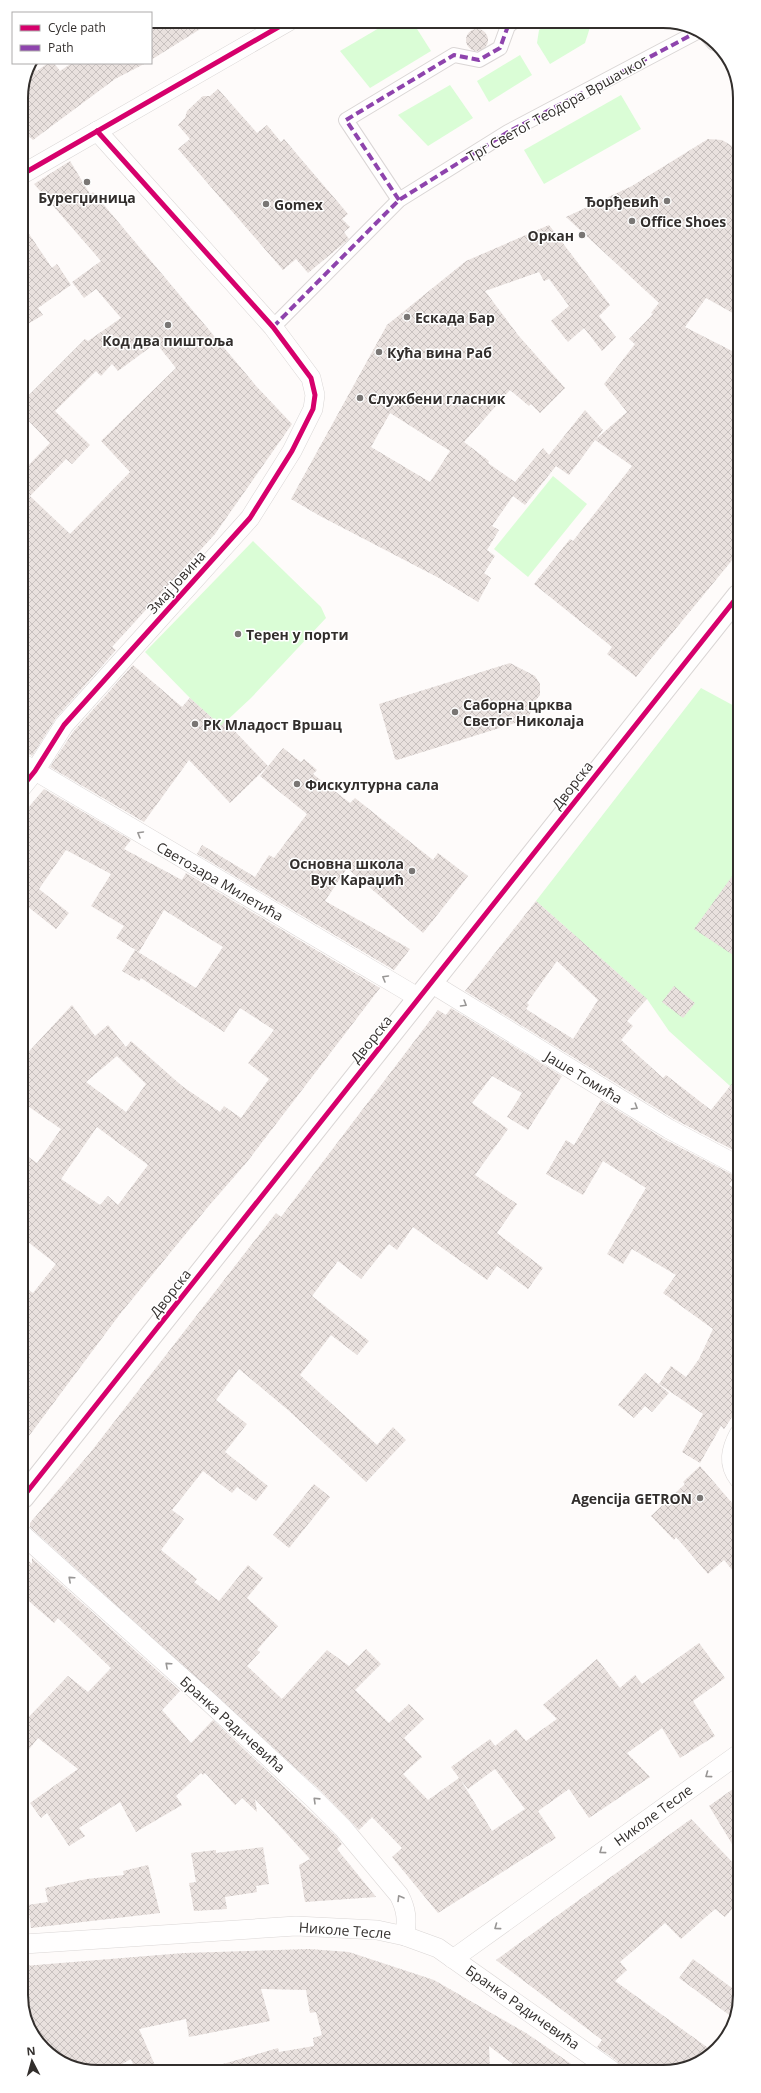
<svg xmlns="http://www.w3.org/2000/svg" width="761" height="2093" viewBox="0 0 761 2093" font-family="'Open Sans',sans-serif">
<style>
.park{fill:#dafdd6}
.building{fill:url(#building-cross-hatch);fill-rule:evenodd}
.lines{fill:none;stroke-linecap:round;stroke-linejoin:round}
.pedestrian-casing{stroke:#dad6d5;stroke-width:16}
.minor-casing{stroke:#dad6d5;stroke-width:20}
.secondary-casing{stroke:#dad6d5;stroke-width:24}
.pedestrian{stroke:#fffefe;stroke-width:14}
.minor{stroke:#fffefe;stroke-width:19}
.secondary{stroke:#fffefe;stroke-width:22}
.quiet{stroke:#8e44ad;stroke-width:4;stroke-dasharray:8 4;stroke-linecap:butt}
.cycleway-casing{stroke:#fff;stroke-width:8}
.cycleway{stroke:#d6006c;stroke-width:5}
.oneway{stroke:#989695}
.poi-dot{fill:#797674;stroke:#fff;stroke-width:1.5}
.labels{text-anchor:middle;dominant-baseline:central;stroke-width:3;stroke-linejoin:round;paint-order:stroke}
.street-label{font-size:14px;fill:#322e2c;stroke:#fff}
.poi-label{font-size:14px;font-weight:bold;fill:#322e2c;stroke:#fff;text-anchor:start}
.rim{fill:none;stroke:#322e2c;stroke-width:2}
</style>
<defs>
<pattern id="building-cross-hatch" width="8" height="8" patternUnits="userSpaceOnUse"><rect width="8" height="8" fill="#e9e1de"/><path d="M0 0l8 8M0 8l8-8" fill="none" stroke="#c8c1bf"/></pattern>
</defs>
<rect width="100%" height="100%" fill="#fefbfa"/>
<g class="park">
<polygon points="391,21 412,21 431,51 370,88 340,51"/>
<polygon points="553,21 592,21 585,43 550,64 537,43 539,30"/>
<polygon points="520,55 532,75 489,102 477,81"/>
<polygon points="450,85 473,118 428,146 398,115"/>
<polygon points="621,95 641,129 544,184 524,150"/>
<polygon points="553,476 587,504 528,577 494,549"/>
<polygon points="253,541 321,607 326,618 251,698 221,726 190,698 145,652"/>
<polygon points="701,688 738,708 739,1094 669,1031 647,999 536,901"/>
</g>
<g class="building">
<polygon points="151,21 213,21 151,60"/>
<circle cx="477" cy="40" r="11"/>
<polygon points="31,63 37,71 48,63 54,63 60,71 72,63 146,63 115,79 33,140 30,137 21,144 21,94 27,69"/>
<polygon points="218,89 257,133 267,125 281,142 284,139 348,214 342,219 350,227 344,232 349,239 308,273 296,259 283,270 178,149 190,139 178,125 185,118 187,111 203,96 210,96"/>
<path d="M708,139L722,140L737,149L738,316L706,298L685,327L738,354V553L636,677L607,654L612,647L534,584L570,539L573,541L632,466L595,440L569,475L556,466L525,505L513,496L492,526L499,530L487,550L495,556L484,573L491,578L478,602L439,578L320,516L291,499L387,325L466,261L549,225L610,305L599,316L616,337L602,351L584,328L568,342L551,321L569,306L549,279L544,281L539,272L485,291L518,335L565,388L540,413L531,404L529,406L510,390L464,442L489,461L488,463L515,482L543,448L549,455L585,410L603,430L596,439L627,412L604,384L635,344L629,339L653,314L651,313L659,303L566,217L632,186ZM390,413L450,451L430,482L371,447Z"/>
<path d="M70,161L90,194L93,192L257,387L292,424L215,534L112,647L116,650L56,718L32,756L22,749V472L50,443L22,414V402L85,339L88,341L121,318L96,289L84,298L72,282L101,261L34,184ZM156,343L176,368L101,441L130,472L70,534L30,496L66,459L72,464L90,445L55,411L96,371L101,376L112,364L118,371Z"/>
<polygon points="21,222 52,268 57,264 71,285 38,308 43,315 21,328"/>
<polygon points="510,663 535,676 540,684 540,695 535,701 528,719 397,760 395,759 379,704"/>
<polygon points="133,665 182,707 190,698 221,726 225,721 268,766 230,803 189,760 144,822 50,767 73,732"/>
<polygon points="283,748 301,762 304,759 317,770 313,774 350,803 355,798 433,860 438,853 468,876 423,933 347,868 325,901 410,949 394,970 197,854 202,845 255,877 269,855 274,858 307,814 260,776"/>
<path d="M44,789L131,840L124,849L182,880L186,873L380,988L247,1162L207,1208L120,1314L23,1444V1286L33,1293L56,1264L23,1238V1153L37,1163L61,1129L22,1102V1059L72,1005L95,1036L108,1025L126,1047L131,1041L182,1086L220,1112L224,1106L241,1118L269,1079L248,1063L274,1030L240,1008L224,1032L141,978L139,981L122,971L135,950L196,988L223,947L164,910L139,952L116,938L124,926L91,906L111,874L66,850L39,889L69,913L56,929L27,906L22,913V815ZM117,1056L146,1084L126,1112L86,1082ZM97,1127L148,1165L118,1205L108,1196L100,1205L61,1179Z"/>
<polygon points="738,868 738,916 739,959 694,929"/>
<path d="M536,901L647,999L627,1021L633,1026L621,1040L663,1078L666,1075L711,1110L739,1075V1153L674,1119L465,991ZM557,961L598,1000L573,1039L526,1009L529,1005L527,1003Z"/>
<polygon points="674,986 695,1003 683,1018 662,1002"/>
<path d="M451,1008L562,1076L528,1130L507,1117L522,1093L492,1076L472,1103L508,1129L475,1175L517,1204L497,1233L543,1268L528,1289L497,1266L487,1280L413,1227L397,1250L389,1244L361,1279L338,1261L312,1296L369,1341L357,1355L331,1335L300,1375L377,1445L393,1427L406,1440L366,1482L288,1410L239,1369L216,1400L247,1424L225,1452L268,1486L256,1501L237,1487L232,1493L203,1471L172,1510L184,1519L161,1550L197,1579L194,1582L219,1601L248,1565L263,1578L247,1598L278,1626L257,1650L260,1652L247,1666L282,1699L327,1650L349,1666L366,1649L381,1664L355,1690L389,1723L409,1704L424,1719L404,1738L422,1757L403,1774L428,1800L459,1778L451,1767L490,1739L495,1746L516,1729L526,1741L557,1719L543,1705L597,1659L620,1688L635,1675L642,1684L699,1643L725,1678L693,1701L715,1736L680,1758L662,1728L627,1753L650,1777L589,1818L569,1789L538,1811L556,1838L438,1913L392,1857L402,1848L372,1817L359,1830L322,1792L30,1527V1523L90,1453L276,1213L281,1217L438,1010L446,1015ZM495,1769L525,1809L492,1831L460,1779L468,1789Z"/>
<polygon points="601,1100 664,1139 735,1176 729,1185 739,1190 739,1230 731,1244 739,1249 739,1407 724,1429 721,1426 700,1463 682,1452 703,1414 659,1384 671,1366 686,1377 699,1359 713,1329 663,1293 676,1275 632,1249 623,1264 607,1254 646,1188 603,1161 583,1195 546,1174 566,1140 574,1145"/>
<polygon points="645,1373 669,1393 652,1412 645,1406 634,1418 618,1405"/>
<polygon points="700,1466 739,1511 739,1578 724,1560 708,1574 676,1537 674,1540 651,1516 685,1484 683,1482"/>
<polygon points="314,1484 330,1497 289,1548 273,1535"/>
<polygon points="23,1556 32,1564 32,1558 180,1691 162,1710 191,1743 213,1720 335,1835 342,1844 337,1849 376,1897 305,1902 299,1865 310,1859 255,1799 257,1812 242,1798 235,1805 205,1773 203,1775 201,1773 176,1796 182,1805 136,1832 120,1802 79,1828 85,1836 69,1846 47,1813 41,1818 30,1803 78,1769 38,1738 23,1757 23,1723 68,1676 88,1692 111,1668 58,1618 54,1623 23,1596"/>
<polygon points="740,1784 740,1857 709,1806"/>
<polygon points="691,1819 740,1870 740,1900 725,1917 715,1909 681,1939 665,1923 620,1962 627,1970 615,1981 711,2050 683,2069 622,2070 617,2061 597,2047 602,2040 496,1960"/>
<polygon points="263,1847 269,1884 256,1886 257,1892 225,1897 227,1909 194,1911 189,1883 196,1882 191,1853 216,1850 216,1853"/>
<polygon points="148,1865 160,1913 31,1928 28,1905 48,1902 45,1888 87,1879 124,1875 123,1871"/>
<polygon points="309,1949 349,1952 434,1980 526,2033 580,2070 521,2070 489,2046 490,2070 403,2070 402,2065 374,2071 217,2071 216,2066 278,2048 279,2052 314,2046 313,2038 322,2035 316,2012 310,2013 306,1990 261,1989 270,2021 189,2037 186,2019 139,2029 158,2072 136,2072 131,2059 108,2072 93,2072 48,2053 33,2030 24,2009 24,1966 184,1953"/>
<polygon points="693,1959 740,1994 732,2017 679,1978"/>
</g>
<g class="lines">
<defs>
<g id="pedestrian">
<polyline points="708,36 714,43"/>
<polyline points="399,200 346,120 454,55 479,60 500,48 508,26 514,21"/>
<polyline points="273,327 399,200 508,132 697,32"/>
</g>
<g id="minor">
<polyline points="21,175 289,21"/>
<polyline points="22,763 419,998"/>
<polyline points="22,787 35,771 64,725 250,518 292,451 313,409 315,395 311,378 273,327 97,131"/>
<polyline points="431,983 669,1129 739,1166"/>
<path d="M739,1434C731,1449 727,1464 739,1479"/>
<path d="M23,1535L208,1701L315,1800L343,1828L399,1895C407,1910 407,1920 405,1936"/>
<polyline points="24,1944 296,1926 377,1930 405,1936 438,1948 611,2070"/>
<polyline points="453,1959 740,1753"/>
</g>
<polyline id="secondary" points="23,1497 738,596"/>
</defs>
<use href="#pedestrian" class="pedestrian-casing"/>
<use href="#minor" class="minor-casing"/>
<use href="#secondary" class="secondary-casing"/>
<use href="#pedestrian" class="pedestrian"/>
<use href="#minor" class="minor"/>
<use href="#secondary" class="secondary"/>
<g class="quiet">
<polyline points="708,36 714,43"/>
<polyline points="399,200 346,120 454,55 479,60 500,48 508,26 514,21"/>
<polyline points="273,327 399,200 508,132 697,32"/>
</g>
<defs>
<g id="cycleway">
<polyline points="21,175 289,21"/>
<polyline points="22,787 35,771 64,725 250,518 292,451 313,409 315,395 311,378 273,327 97,131"/>
<polyline points="23,1497 738,596"/>
</g>
</defs>
<use href="#cycleway" class="cycleway-casing"/>
<use href="#cycleway" class="cycleway"/>
</g>
<defs><path id="oneway-chevron" d="M-2-3.5L2.5 0L-2 3.5" fill="none" stroke-width="1.6" stroke-linecap="round" stroke-linejoin="round"/></defs>
<g class="oneway">
<use href="#oneway-chevron" transform="translate(140 834) rotate(-150)"/>
<use href="#oneway-chevron" transform="translate(385 978) rotate(-150)"/>
<use href="#oneway-chevron" transform="translate(464 1004) rotate(31)"/>
<use href="#oneway-chevron" transform="translate(635 1107) rotate(32)"/>
<use href="#oneway-chevron" transform="translate(71 1579) rotate(-138)"/>
<use href="#oneway-chevron" transform="translate(168 1665) rotate(-138)"/>
<use href="#oneway-chevron" transform="translate(708 1775) rotate(144)"/>
<use href="#oneway-chevron" transform="translate(316 1800) rotate(-136)"/>
<use href="#oneway-chevron" transform="translate(602 1851) rotate(144)"/>
<use href="#oneway-chevron" transform="translate(400 1898) rotate(-121)"/>
<use href="#oneway-chevron" transform="translate(497 1927) rotate(144)"/>
</g>
<g class="poi-dot">
<circle cx="87" cy="182" r="4"/>
<circle cx="667" cy="201" r="4"/>
<circle cx="266" cy="204" r="4"/>
<circle cx="632" cy="221" r="4"/>
<circle cx="582" cy="235" r="4"/>
<circle cx="407" cy="317" r="4"/>
<circle cx="168" cy="325" r="4"/>
<circle cx="379" cy="352" r="4"/>
<circle cx="360" cy="398" r="4"/>
<circle cx="238" cy="634" r="4"/>
<circle cx="455" cy="712" r="4"/>
<circle cx="195" cy="724" r="4"/>
<circle cx="297" cy="784" r="4"/>
<circle cx="412" cy="871" r="4"/>
<circle cx="700" cy="1498" r="4"/>
</g>
<g class="labels">
<g class="street-label">
<text transform="translate(557 108) rotate(-29)">Трг Светог Теодора Вршачког</text>
<text transform="translate(176 582) rotate(-48)">Змај Јовина</text>
<text transform="translate(572 785) rotate(-52)">Дворска</text>
<text transform="translate(220 881) rotate(30)">Светозара Милетића</text>
<text transform="translate(371 1039) rotate(-51)">Дворска</text>
<text transform="translate(584 1077) rotate(31)">Јаше Томића</text>
<text transform="translate(170 1293) rotate(-52)">Дворска</text>
<text transform="translate(233 1724) rotate(42)">Бранка Радичевића</text>
<text transform="translate(653 1815) rotate(-36)">Николе Тесле</text>
<text transform="translate(345 1930) rotate(4)">Николе Тесле</text>
<text transform="translate(523 2007) rotate(35)">Бранка Радичевића</text>
</g>
<g class="poi-label">
<text x="87" y="197" text-anchor="middle">Бурегџиница</text>
<text x="659" y="201" text-anchor="end">Ђорђевић</text>
<text x="274" y="204">Gomex</text>
<text x="640" y="221">Office Shoes</text>
<text x="574" y="235" text-anchor="end">Оркан</text>
<text x="415" y="317">Ескада Бар</text>
<text x="168" y="340" text-anchor="middle">Код два пиштоља</text>
<text x="387" y="352">Кућа вина Раб</text>
<text x="368" y="398">Службени гласник</text>
<text x="246" y="634">Терен у порти</text>
<text x="463" y="704">Саборна црква<tspan x="463" dy="16">Светог Николаја</tspan></text>
<text x="203" y="724">РК Младост Вршац</text>
<text x="305" y="784">Фискултурна сала</text>
<text x="404" y="863" text-anchor="end">Основна школа<tspan x="404" dy="16">Вук Караџић</tspan></text>
<text x="692" y="1498" text-anchor="end">Agencija GETRON</text>
</g>
</g>
<path d="M0 0H761V2093H0ZM98 28H663A70 70 0 0 1 733 98V1995A70 70 0 0 1 663 2065H98A70 70 0 0 1 28 1995V98A70 70 0 0 1 98 28Z" fill="#fff" fill-rule="evenodd"/>
<path class="rim" d="M98 28H663A70 70 0 0 1 733 98V1995A70 70 0 0 1 663 2065H98A70 70 0 0 1 28 1995V98A70 70 0 0 1 98 28Z"/>
<rect x="12" y="12" width="140" height="52" fill="#ffffff" stroke="#adabab"/>
<rect x="20" y="25" width="20" height="6" fill="#d6006c" stroke="#adabab"/>
<text x="48" y="32" font-size="12" fill="#322e2c">Cycle path</text>
<rect x="20" y="45" width="20" height="6" fill="#8e44ad" stroke="#adabab"/>
<text x="48" y="52" font-size="12" fill="#322e2c">Path</text>
<g transform="translate(32 2061) rotate(354)" stroke="#ffffff" stroke-width="3" paint-order="stroke">
<path d="M0-3L7 15L0 10L-7 15Z" fill="#322e2c"/>
<text y="-6" font-size="11" font-weight="bold" text-anchor="middle" fill="#322e2c">N</text>
</g>
</svg>
